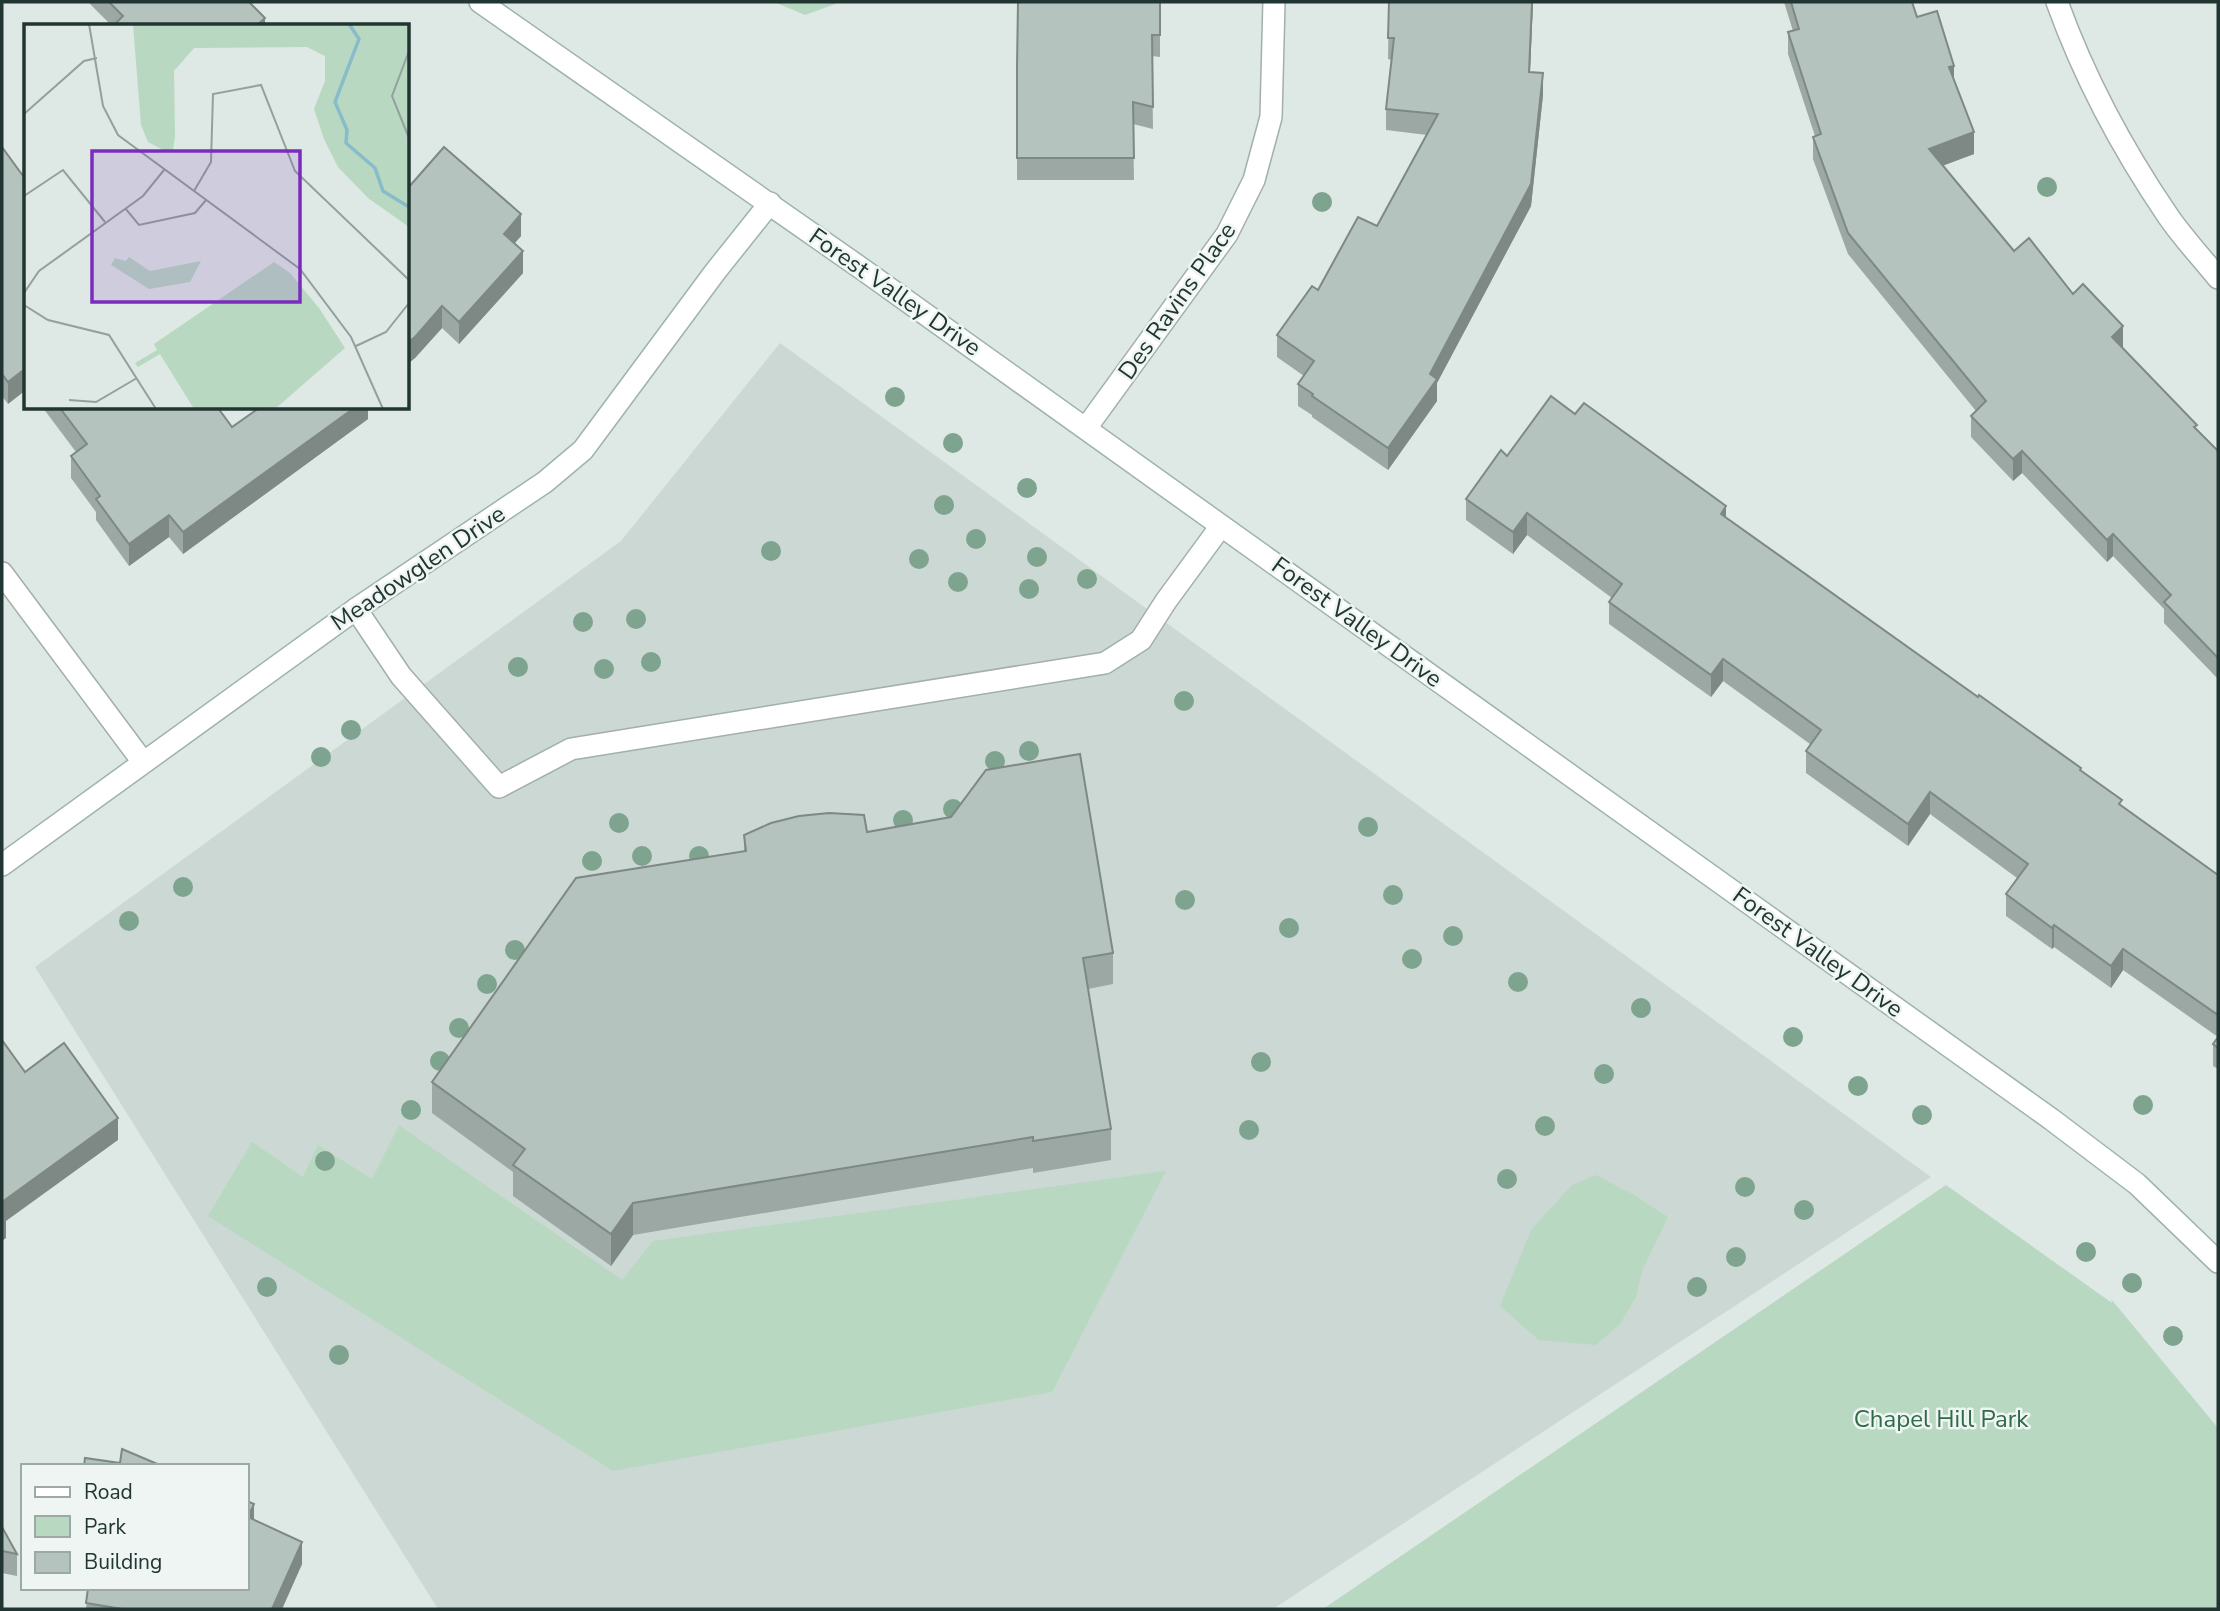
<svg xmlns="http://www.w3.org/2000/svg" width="2220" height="1611" viewBox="0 0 2220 1611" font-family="'Nunito Sans',sans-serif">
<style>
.built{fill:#ccd8d3}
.green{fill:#b8d8c2}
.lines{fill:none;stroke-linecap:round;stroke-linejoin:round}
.lane-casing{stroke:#a2afab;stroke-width:24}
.street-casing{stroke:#a2afab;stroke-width:24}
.secondary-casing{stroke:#9eb3ad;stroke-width:24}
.lane{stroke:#fff;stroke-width:21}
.street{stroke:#fff;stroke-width:21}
.secondary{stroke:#fff;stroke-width:21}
.tree{fill:#7ea38f}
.wall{fill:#9ba8a3}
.shaded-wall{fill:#7e8884}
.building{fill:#b4c3bd;stroke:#7e8884;stroke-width:2}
.labels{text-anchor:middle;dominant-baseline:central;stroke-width:5;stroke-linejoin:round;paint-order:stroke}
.street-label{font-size:24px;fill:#213632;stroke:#eef5f2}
.park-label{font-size:24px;fill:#2f6a49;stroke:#eef5f2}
.inset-river{fill:none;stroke:#89bcca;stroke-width:3.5}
.inset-road{fill:none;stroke:#92a19d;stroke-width:2}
.view{fill:#7b2cbf;fill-opacity:0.15;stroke:#7b2cbf;stroke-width:3.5}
.inset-edge{fill:none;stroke:#213632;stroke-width:3.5}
</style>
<rect width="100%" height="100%" fill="#dee8e4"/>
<polygon class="built" points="780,343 1931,1177 1273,1609 438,1609 35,967 621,541"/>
<g class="green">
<polygon points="774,2 841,2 805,15"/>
<polygon points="399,1125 622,1280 653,1241 1166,1171 1052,1392 613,1471 208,1216 252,1142 303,1177 318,1145 372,1179"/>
<polygon points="1596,1175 1634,1195 1668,1217 1642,1271 1636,1297 1620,1324 1596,1345 1539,1340 1500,1306 1531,1230 1572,1185"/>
<polygon points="1946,1185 2112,1303 2111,1299 2218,1428 2218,1609 1323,1609"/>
</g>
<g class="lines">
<defs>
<polyline id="lane" points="356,609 401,676 499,787 571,749 1105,663 1141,640 1166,601 1221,526"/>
<g id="street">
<path d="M2057,2C2084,77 2123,150 2168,216C2183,238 2202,258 2218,278"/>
<polyline points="1086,428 1227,234 1254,180 1271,117 1274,2"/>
<polyline points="2,573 143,762"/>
</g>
<g id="secondary">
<polyline points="480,2 865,271 2051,1119 2137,1184 2218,1262"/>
<polyline points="2,865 356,609 545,482 583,450 715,272 770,203"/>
</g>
</defs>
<use href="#lane" class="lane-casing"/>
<use href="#street" class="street-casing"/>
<use href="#secondary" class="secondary-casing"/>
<use href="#lane" class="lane"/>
<use href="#street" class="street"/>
<use href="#secondary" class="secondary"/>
</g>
<g class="tree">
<circle cx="2047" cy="187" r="10"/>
<circle cx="1322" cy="202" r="10"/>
<circle cx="895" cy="397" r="10"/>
<circle cx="953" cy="443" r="10"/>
<circle cx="1027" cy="488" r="10"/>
<circle cx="944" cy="505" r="10"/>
<circle cx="976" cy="539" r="10"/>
<circle cx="771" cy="551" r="10"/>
<circle cx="1037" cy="557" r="10"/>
<circle cx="919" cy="559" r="10"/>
<circle cx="1087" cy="579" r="10"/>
<circle cx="958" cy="582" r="10"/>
<circle cx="1029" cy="589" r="10"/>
<circle cx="636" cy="619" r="10"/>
<circle cx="583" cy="622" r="10"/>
<circle cx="651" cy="662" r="10"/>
<circle cx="518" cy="667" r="10"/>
<circle cx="604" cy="669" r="10"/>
<circle cx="1184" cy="701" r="10"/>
<circle cx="351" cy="730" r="10"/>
<circle cx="1029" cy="751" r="10"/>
<circle cx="321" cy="757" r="10"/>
<circle cx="995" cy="761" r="10"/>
<circle cx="953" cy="809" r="10"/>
<circle cx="903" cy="820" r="10"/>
<circle cx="619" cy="823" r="10"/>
<circle cx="1368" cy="827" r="10"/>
<circle cx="642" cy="856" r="10"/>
<circle cx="699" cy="856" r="10"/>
<circle cx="592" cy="861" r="10"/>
<circle cx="183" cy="887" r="10"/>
<circle cx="1393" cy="895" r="10"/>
<circle cx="1185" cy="900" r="10"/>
<circle cx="129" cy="921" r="10"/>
<circle cx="1289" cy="928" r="10"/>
<circle cx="1453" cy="936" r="10"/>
<circle cx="515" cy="950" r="10"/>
<circle cx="1412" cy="959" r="10"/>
<circle cx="1518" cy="982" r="10"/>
<circle cx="487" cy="984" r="10"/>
<circle cx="1641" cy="1008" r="10"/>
<circle cx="459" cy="1028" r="10"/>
<circle cx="1793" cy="1037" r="10"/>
<circle cx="440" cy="1061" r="10"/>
<circle cx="1261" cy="1062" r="10"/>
<circle cx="1604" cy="1074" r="10"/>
<circle cx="1858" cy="1086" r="10"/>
<circle cx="2143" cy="1105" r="10"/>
<circle cx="411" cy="1110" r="10"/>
<circle cx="1922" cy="1115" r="10"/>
<circle cx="1545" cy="1126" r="10"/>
<circle cx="1249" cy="1130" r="10"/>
<circle cx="325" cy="1161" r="10"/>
<circle cx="1507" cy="1179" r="10"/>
<circle cx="1745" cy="1187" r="10"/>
<circle cx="1804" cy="1210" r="10"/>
<circle cx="2086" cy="1252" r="10"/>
<circle cx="1736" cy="1257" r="10"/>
<circle cx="2132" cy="1283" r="10"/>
<circle cx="267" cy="1287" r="10"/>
<circle cx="1697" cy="1287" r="10"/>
<circle cx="2173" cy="1336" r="10"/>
<circle cx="339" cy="1355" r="10"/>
</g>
<g class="wall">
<polygon points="88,2 249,2 265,26 112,26"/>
<polygon points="1160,2 1160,57 1152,56 1153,129 1133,124 1134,180 1017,180 1017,66"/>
<polygon points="1389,2 1533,2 1530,72 1543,95 1531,206 1437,383 1437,401 1388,470 1312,417 1312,415 1298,406 1298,384 1304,376 1277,357 1277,335 1377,226 1427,135 1386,130 1386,109 1392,60 1388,59"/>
<polygon points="1784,2 1912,2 1917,17 1954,79 1974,154 1943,165 2014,251 2073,294 2197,429 2218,451 2218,679 2164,623 2164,609 2113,556 2107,562 2022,473 2013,481 1971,437 1971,416 1976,411 1848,254 1813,159 1813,137 1815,136 1788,54 1788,32 1793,31"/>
<polygon points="2,147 26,180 8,404 2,396"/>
<polygon points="408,188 521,236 514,243 523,273 459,344 442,328 415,358"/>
<polygon points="43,408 218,408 232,427 368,408 368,419 183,554 169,537 129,566 96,520 96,512 71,478 71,456 76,452"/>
<polygon points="1575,414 1726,517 2081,771 2122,807 2218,875 2218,1037 2123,970 2111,988 2054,947 2052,949 2006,916 2006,894 2017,878 1930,814 1908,846 1806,773 1806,751 1810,744 1723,681 1711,697 1609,624 1609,602 1612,598 1527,535 1513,554 1466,520 1466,499 1507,456"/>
<polygon points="867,832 1113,953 1113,984 1088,989 1111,1129 1111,1160 1033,1173 1033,1168 633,1235 611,1266 513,1196 513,1172 432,1113 432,1082 744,851 744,835"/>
<polygon points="2218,1037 2218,1069 2213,1066 2213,1044"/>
<polygon points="254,1520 302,1564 282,1609 86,1609 88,1588 247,1588"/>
<polygon points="2,1527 17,1554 17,1576 2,1573"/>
</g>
<g class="shaded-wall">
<polygon points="1532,2 1533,2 1529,94 1529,72"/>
<polygon points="265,18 265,26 256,26"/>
<polygon points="1954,66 1954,88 1949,67"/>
<polygon points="1543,73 1543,95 1531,206 1437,383 1437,401 1388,470 1388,448 1430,374"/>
<polygon points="1974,132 1974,154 1929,171 1929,149"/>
<polygon points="521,214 521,236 504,256 504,234"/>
<polygon points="523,251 523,273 459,344 459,322"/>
<polygon points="442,306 442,328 415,358 408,364 408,342"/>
<polygon points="2123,326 2123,348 2112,359 2112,337"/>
<polygon points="26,368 26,390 8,404 8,382"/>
<polygon points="354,408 368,408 368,419 183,554 183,532"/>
<polygon points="2022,451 2022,473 2013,481 2013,459"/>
<polygon points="1726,506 1726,528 1721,514"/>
<polygon points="1527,513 1527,535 1513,554 1513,532"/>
<polygon points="169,515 169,537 129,566 129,544"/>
<polygon points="2113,534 2113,556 2107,562 2107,540"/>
<polygon points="1723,659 1723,681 1711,697 1711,675"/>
<polygon points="1930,792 1930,814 1908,846 1908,824"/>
<polygon points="2054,925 2054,947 2052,949 2052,928"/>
<polygon points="2123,949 2123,970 2111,988 2111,966"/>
<polygon points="118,1118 118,1140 6,1221 6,1238 2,1241 2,1202"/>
<polygon points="633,1203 633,1235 611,1266 611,1234"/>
<polygon points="254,1504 254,1526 248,1517"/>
<polygon points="302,1542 302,1564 282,1609 272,1609"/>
</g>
<g class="building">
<polygon points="109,2 249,2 265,18 256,26 115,26 114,25 123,16"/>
<polygon points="1018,2 1160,2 1160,35 1152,35 1153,107 1133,102 1134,158 1017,158 1017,66"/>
<polygon points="1389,2 1532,2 1529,72 1543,73 1531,184 1430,374 1437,379 1388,448 1312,396 1313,394 1298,384 1314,361 1277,335 1312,286 1318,290 1358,217 1377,226 1438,114 1386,109 1394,38 1388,38"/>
<polygon points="1791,2 1912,2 1917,17 1937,11 1954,66 1949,67 1974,132 1929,149 2014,251 2029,238 2073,294 2083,284 2123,326 2112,337 2197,425 2194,427 2218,451 2218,658 2164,602 2171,595 2113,534 2107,540 2022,451 2013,459 1971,416 1986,401 1848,233 1813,137 1821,134 1788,32 1799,29"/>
<polygon points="2,147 26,180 26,368 8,382 2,374"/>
<polygon points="444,147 521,214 504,234 523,251 459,322 442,306 415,337 408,342 408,188"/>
<polygon points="1551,396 1575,414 1584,403 1726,506 1721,514 1978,697 1979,695 2081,768 2080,770 2122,800 2119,804 2218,875 2218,1015 2123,949 2111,966 2054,925 2052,928 2006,894 2028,864 1930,792 1908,824 1806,751 1821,730 1723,659 1711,675 1609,602 1622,584 1527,513 1513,532 1466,499 1501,450 1507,456"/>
<polygon points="60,408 218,408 232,427 259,408 354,408 183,532 169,515 129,544 96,499 100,496 71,456 87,444"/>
<polygon points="1080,754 1113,953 1083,958 1111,1129 1033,1141 1033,1137 633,1203 611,1234 513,1165 525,1149 432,1082 576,878 746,851 744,835 771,823 799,816 829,813 864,815 867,832 951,817 986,770"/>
<polygon points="2218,1037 2218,1048 2213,1044"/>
<polygon points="2,1040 25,1072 64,1043 118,1118 2,1202"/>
<polygon points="122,1449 162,1466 84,1466 85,1458 120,1463"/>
<polygon points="247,1501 254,1504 248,1517 302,1542 272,1609 122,1609 86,1603 88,1588 247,1588"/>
<polygon points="2,1527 17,1554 2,1551"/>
</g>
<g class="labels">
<g class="street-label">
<text transform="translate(895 292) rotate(35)">Forest Valley Drive</text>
<text transform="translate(1177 301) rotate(-55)">Des Ravins Place</text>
<text transform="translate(418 568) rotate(-34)">Meadowglen Drive</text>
<text transform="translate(1357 622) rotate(36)">Forest Valley Drive</text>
<text transform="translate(1818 952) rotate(36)">Forest Valley Drive</text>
</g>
<g class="park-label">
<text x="1941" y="1419">Chapel Hill Park</text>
</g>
</g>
<g transform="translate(24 24)">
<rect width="385" height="385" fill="#dee8e4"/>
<path d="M109,0H385V203L344,174L314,143L300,115L290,85L301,57V32L283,23L170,24L150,47L151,113L149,126L143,128L124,118L117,101ZM105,233L126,247L177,237L166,258L125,265L87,241L91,234L102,237ZM250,238L266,249L295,284L321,324L251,385H170L136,330L114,343L111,339L133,326L130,320Z" fill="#b8d8c2"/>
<path class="inset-river" d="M325,0L335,15L311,78L323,106L322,119L351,144L359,167L385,183"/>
<path class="inset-road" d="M65,0L79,82L94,111L276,245L327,313L359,385M385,27L368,72L385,114M0,90L60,37L73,34M170,167L187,138L189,70L237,61L271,147L385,256M0,172L39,146L81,198M101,184L115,201L171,189L182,176M0,269L15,247L119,172L140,146M0,281L24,296L85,311L132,385M332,322L362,308L385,279M45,376L72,378L113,354"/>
<path class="view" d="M68,127H276V278H68Z"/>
<rect width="385" height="385" class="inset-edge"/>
</g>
<rect width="2220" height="1611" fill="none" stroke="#213632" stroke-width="7"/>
<rect x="21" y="1464" width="228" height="126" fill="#eef5f2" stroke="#9ca9a5" stroke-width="2"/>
<rect x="35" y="1487" width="35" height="10" fill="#ffffff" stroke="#9ca9a5" stroke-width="2"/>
<text x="84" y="1499" font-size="21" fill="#213632">Road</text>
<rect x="35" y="1516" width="35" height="21" fill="#b8d8c2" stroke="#9ca9a5" stroke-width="2"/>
<text x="84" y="1534" font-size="21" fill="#213632">Park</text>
<rect x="35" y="1552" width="35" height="21" fill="#b4c3bd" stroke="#9ca9a5" stroke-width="2"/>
<text x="84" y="1569" font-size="21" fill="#213632">Building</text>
</svg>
